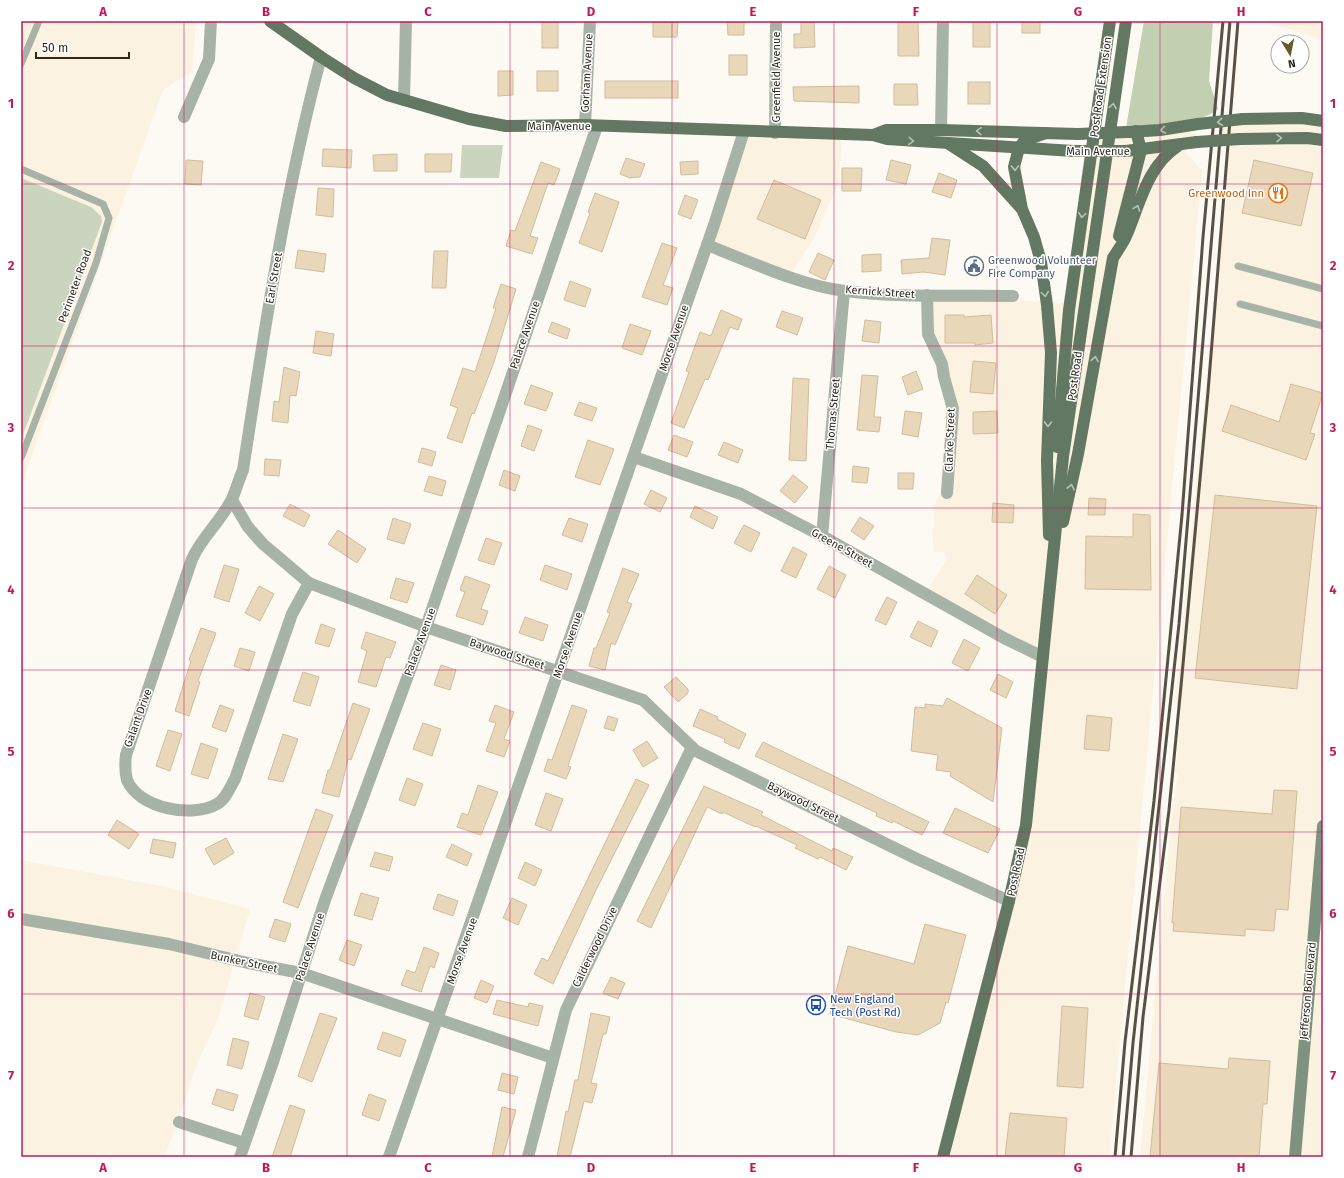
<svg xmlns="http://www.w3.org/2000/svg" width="1344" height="1178" viewBox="0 0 1344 1178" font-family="'Fira Sans',sans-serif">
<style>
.built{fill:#fcf2e2}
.green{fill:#cbd4be}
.forest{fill:#c2cfb1}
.building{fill:#e9d7ba;stroke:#d1bd9d}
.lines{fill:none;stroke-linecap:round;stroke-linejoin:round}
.service{stroke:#a7b3a7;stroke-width:7}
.minor{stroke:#a7b3a7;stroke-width:12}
.tertiary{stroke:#a7b3a7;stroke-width:12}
.secondary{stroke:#7f917f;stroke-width:12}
.primary{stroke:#627863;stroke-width:12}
.rail{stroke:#585246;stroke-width:3}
.primary-bridge{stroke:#627863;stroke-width:12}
.oneway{stroke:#b8c2b9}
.grid{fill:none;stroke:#c2185b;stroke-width:1;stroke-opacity:0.55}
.labels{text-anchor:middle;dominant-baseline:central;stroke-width:3;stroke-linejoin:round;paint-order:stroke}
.street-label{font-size:11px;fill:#30291c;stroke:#fff}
.food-label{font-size:11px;fill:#c56008;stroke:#fff;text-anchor:end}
.service-label{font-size:11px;fill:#4e5e75;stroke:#fff;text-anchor:start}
.transit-label{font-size:11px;fill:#164399;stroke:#fff;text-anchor:start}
.neatline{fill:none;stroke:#c2185b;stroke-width:1.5}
.grid-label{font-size:13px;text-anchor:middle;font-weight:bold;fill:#c2185b}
</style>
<rect width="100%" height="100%" fill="#fdf9f3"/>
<g class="built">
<polygon points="21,21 196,21 192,71 163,90 21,486"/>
<polygon points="1264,21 1323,21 1323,39 1264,22"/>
<polygon points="1323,120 1323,1157 1140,1157 1171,822 1178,775 1175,772 1181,711 1175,702 1228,157 1218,131 1234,123"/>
<polygon points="1196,121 1196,137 1180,145 1202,171 1109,1157 941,1157 1005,942 1036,735 1041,664 971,626 926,593 947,559 944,552 934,552 932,530 935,525 933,507 940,495 945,441 946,388 928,335 931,296 1069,303 1088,153 1098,151 1101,129"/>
<polygon points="837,127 842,128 839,182 815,236 789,278 709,242 748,129"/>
<polygon points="21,860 166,887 250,909 218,1019 198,1061 173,1136 163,1157 21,1157"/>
</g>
<g class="green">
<polygon points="462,145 503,145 499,178 460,178"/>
<polygon points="21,178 91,207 101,216 102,222 21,440"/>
</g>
<path class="forest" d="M1144,21H1213L1209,81L1218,109C1199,126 1151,125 1126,128Z"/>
<g class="building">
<rect x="542" y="21" width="16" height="27"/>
<polygon points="727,21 744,21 744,35 728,35"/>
<polygon points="801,21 814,21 815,47 794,48 794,34 801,34"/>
<polygon points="898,21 918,21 919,56 898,56"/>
<rect x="973" y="21" width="17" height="26"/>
<rect x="1022" y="21" width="18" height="12"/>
<polygon points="653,22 678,22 677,37 653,37"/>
<rect x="729" y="55" width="18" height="20"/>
<polygon points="498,71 513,71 513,95 498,96"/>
<rect x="537" y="71" width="21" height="20"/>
<rect x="605" y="81" width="73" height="17"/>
<rect x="968" y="82" width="22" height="22"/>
<polygon points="894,84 917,84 918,105 894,105"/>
<polygon points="859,86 859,103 794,101 793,87"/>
<polygon points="323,149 352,150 351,168 322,166"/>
<polygon points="397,154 397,171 374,171 373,155"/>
<polygon points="425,154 452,154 451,172 425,172"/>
<polygon points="626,158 645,164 640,177 630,178 620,174"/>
<polygon points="186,160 203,161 201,185 185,184"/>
<polygon points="891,160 911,165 906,184 886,180"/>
<polygon points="1254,160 1313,173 1301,226 1242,213"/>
<polygon points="698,161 698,174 681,175 680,162"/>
<polygon points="541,162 560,169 554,185 548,183 530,236 538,238 532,254 506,246 511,230 515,231"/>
<polygon points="842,168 862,168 861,191 842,191"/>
<polygon points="939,173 957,180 951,198 932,192"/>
<polygon points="774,180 821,200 805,239 757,219"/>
<polygon points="318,188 334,189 333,217 316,215"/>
<polygon points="595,193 619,202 602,252 579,243 590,213 588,212"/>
<polygon points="685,195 698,200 691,219 678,214"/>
<polygon points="932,238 950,240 945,275 923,272 902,274 901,260 929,258"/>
<polygon points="662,243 677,248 663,285 673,288 667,305 642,297"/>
<polygon points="298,250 326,254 324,272 295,268"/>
<polygon points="434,251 448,251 446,288 432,288"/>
<polygon points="818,253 834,260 825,280 809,272"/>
<polygon points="881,254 881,271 862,272 862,255"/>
<polygon points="570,281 591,289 585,307 564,300"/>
<polygon points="501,284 516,289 494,362 474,414 472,413 462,443 447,438 458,408 450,405 463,368 475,372 496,308 493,308"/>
<polygon points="721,310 742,319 738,330 730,327 708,380 705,379 684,428 671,423 689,372 686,371 700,332 711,336"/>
<polygon points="782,311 803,318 797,335 776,327"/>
<polygon points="945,315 964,315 964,317 991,315 993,343 975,345 975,343 945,343"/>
<polygon points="865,320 881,322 879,343 862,341"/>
<polygon points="552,322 570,329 567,339 548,332"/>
<polygon points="630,324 651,331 642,355 622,348"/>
<polygon points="316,331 334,334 331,356 313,353"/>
<polygon points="973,361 996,363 993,394 970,392"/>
<polygon points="284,367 300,372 296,396 290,395 288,423 272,421 274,401 279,402"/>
<polygon points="916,371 923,389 908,395 902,377"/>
<polygon points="862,375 878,376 874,417 881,417 879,432 857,430"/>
<polygon points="793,378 809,379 806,461 789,460"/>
<polygon points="1291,384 1323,393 1310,433 1315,434 1306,460 1222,431 1231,405 1279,422"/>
<polygon points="531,385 553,393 546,411 524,404"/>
<polygon points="579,402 597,408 592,421 574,415"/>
<polygon points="905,411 922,413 918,437 902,434"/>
<polygon points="997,411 998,433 973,434 973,412"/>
<polygon points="528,425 542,430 534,451 521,446"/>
<polygon points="674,435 693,442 687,457 668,450"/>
<polygon points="588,440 614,449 600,485 575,477"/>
<polygon points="724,442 743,450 738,463 718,455"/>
<polygon points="422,448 436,452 432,466 418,462"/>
<polygon points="265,459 281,460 279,476 264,475"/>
<polygon points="853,466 869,468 867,483 852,482"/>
<polygon points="504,470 520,476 515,491 499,485"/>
<polygon points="898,473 914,473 913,489 898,489"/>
<polygon points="793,475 808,487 795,503 780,491"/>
<polygon points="429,476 446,481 442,496 424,491"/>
<polygon points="651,490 667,498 660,512 644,504"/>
<polygon points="1215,495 1317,506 1297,689 1195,678"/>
<polygon points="1089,498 1106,499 1105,515 1088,515"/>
<polygon points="993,503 1014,505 1013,523 992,522"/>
<polygon points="290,504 310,515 304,527 283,516"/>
<polygon points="695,506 718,517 713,529 690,517"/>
<polygon points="1133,514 1150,515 1151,590 1085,589 1086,536 1133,537"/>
<polygon points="860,517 874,526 864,540 851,531"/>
<polygon points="393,518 411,524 404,544 387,539"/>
<polygon points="569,518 588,524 582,542 562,535"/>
<polygon points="744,525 760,533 751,552 734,543"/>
<polygon points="338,530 366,549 357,563 328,544"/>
<polygon points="486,538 502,543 494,565 478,560"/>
<polygon points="793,547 807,554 796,578 781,571"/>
<polygon points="224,565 239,569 229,602 214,597"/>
<polygon points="545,565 572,574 567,590 540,580"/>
<polygon points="829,566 846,575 835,598 817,589"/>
<polygon points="623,568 639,574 627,602 632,604 615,645 611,643 605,670 589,666 594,648 596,648 610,613 607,612"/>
<polygon points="977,575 1007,595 995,614 965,594"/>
<polygon points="465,576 490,585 481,609 488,611 483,625 456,616 465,592 460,590"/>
<polygon points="396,578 414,583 407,603 390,598"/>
<polygon points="259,586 274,594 260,621 245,613"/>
<polygon points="887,597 897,602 886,625 875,620"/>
<polygon points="525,617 548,625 543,641 519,633"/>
<polygon points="918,621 938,631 931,647 910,637"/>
<polygon points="321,624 335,629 329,647 315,643"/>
<polygon points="201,628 216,633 198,681 200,682 189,716 175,711 191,661 189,660"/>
<polygon points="366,632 396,642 390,658 386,657 376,687 358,682 367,651 361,648"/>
<polygon points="964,639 980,648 968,671 952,663"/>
<polygon points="240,648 255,652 249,671 234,666"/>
<polygon points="441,665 456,670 450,690 434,685"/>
<polygon points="303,672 319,677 310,706 293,701"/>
<polygon points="998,674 1013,682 1006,698 990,690"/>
<polygon points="676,677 688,689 688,693 678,702 664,687"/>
<polygon points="947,698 1002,728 993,802 950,776 951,772 936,770 938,755 911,751 915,707 925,708 925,704 943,706"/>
<polygon points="353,703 370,709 351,760 348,759 339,797 322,793 328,770 330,770"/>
<polygon points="220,705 234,710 226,732 212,727"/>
<polygon points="495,705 514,712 504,739 510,741 504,757 486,751 496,723 489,721"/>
<polygon points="572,705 587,710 568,766 571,767 566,779 544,771 548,759 552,760"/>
<polygon points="700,709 718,717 717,719 746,734 739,749 724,742 725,739 693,726"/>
<polygon points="1087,715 1112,718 1109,751 1084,749"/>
<polygon points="608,716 618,719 614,731 604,728"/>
<polygon points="423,723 441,729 432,756 413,749"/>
<polygon points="168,730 182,734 170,771 156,766"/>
<polygon points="283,734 298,739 283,782 268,779"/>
<polygon points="647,741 658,758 643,767 633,750"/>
<polygon points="763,742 929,822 922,835 893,821 892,823 876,816 877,813 755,756"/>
<polygon points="201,743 218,749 208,779 191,774"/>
<polygon points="407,778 423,784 415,806 399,800"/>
<polygon points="636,779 649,785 596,890 553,984 534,974 542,958 548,961"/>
<polygon points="478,785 498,792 481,835 457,827 462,813 468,815"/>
<polygon points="704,786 763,812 761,815 832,851 833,848 853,857 846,870 820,857 818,859 795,848 797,845 756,826 755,827 723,812 722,814 707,807 651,928 637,921"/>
<polygon points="1274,790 1297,791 1288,910 1276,909 1274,931 1245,929 1245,936 1173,931 1174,923 1172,923 1181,807 1272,814"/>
<polygon points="546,793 563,799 551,831 535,825"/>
<polygon points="955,808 1000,829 988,853 943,833"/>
<polygon points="316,809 333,815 298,908 283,902"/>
<polygon points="117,820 139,834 129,849 108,835"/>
<polygon points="226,838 234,853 214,865 205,849"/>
<polygon points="153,839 176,843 173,858 150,853"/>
<polygon points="452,844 472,854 467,866 446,857"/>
<polygon points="375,852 393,857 389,871 370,866"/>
<polygon points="525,862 542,870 535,886 518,878"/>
<polygon points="361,893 379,898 372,920 354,915"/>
<polygon points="438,894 458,901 453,916 433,909"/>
<polygon points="512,898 527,905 518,925 503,918"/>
<polygon points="275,919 291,924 285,942 269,937"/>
<polygon points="925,924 966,935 948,1003 946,1002 940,1023 918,1035 896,1032 830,1014 848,946 914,964"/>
<polygon points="347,940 362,945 354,966 339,960"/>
<polygon points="424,947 439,953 434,968 430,966 421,992 401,985 407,970 415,973"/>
<polygon points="611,977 625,983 618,999 603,993"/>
<polygon points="481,980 494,986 487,1003 474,998"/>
<polygon points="250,993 265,997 258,1020 244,1016"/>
<polygon points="497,1000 528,1007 529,1003 543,1006 538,1026 493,1014"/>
<polygon points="1062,1006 1088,1008 1083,1088 1057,1086"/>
<polygon points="320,1013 337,1018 312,1082 298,1076"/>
<polygon points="591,1013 610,1017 606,1034 603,1034 591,1083 597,1084 592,1103 584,1101 570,1157 557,1157 566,1111 568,1112 575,1080 578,1080"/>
<polygon points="383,1032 406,1040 400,1057 377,1049"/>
<polygon points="233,1038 249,1042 242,1069 227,1065"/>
<polygon points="1229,1058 1270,1061 1267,1104 1263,1104 1259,1157 1150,1157 1159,1063 1228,1069"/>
<polygon points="502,1073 518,1077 514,1094 498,1090"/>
<polygon points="217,1089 238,1095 233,1111 212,1104"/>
<polygon points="369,1094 386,1100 379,1121 362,1115"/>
<polygon points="290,1105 305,1110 290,1157 272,1157"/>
<polygon points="502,1107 516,1110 503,1157 492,1157"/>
<polygon points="1010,1113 1067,1118 1064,1157 1005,1157"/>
</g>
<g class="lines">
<g class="service">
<polyline points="21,64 39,21"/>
<polyline points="21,169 103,204 109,218 96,263 21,458"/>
<polyline points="1238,266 1323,289"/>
<polyline points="1240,304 1323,326"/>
</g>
<g class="minor">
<polyline points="404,100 406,21"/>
<polyline points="184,117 209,59 211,21"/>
<polyline points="585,125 590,21"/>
<polyline points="775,133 776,21"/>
<path d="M707,245C749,261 801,286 845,291C900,298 957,295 1013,296"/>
<polyline points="927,295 928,334 942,364 944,377 953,409 947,493"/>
<polyline points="634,457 741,494 822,536 1004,638 1043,657"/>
<polyline points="232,500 248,527 263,544 309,583 426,627 643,700 696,751 917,859 1009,901"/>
<polyline points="822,536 844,291"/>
<path d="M309,583L292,614L235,779C230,787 226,799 217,804C193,818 139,809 127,780C125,772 125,763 126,755L192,559C202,537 221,521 232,499C236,490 239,479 243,470C264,332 285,192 321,57"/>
<polyline points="21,919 169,944 248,963 301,973 553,1058"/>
<polyline points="179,1122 244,1143"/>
<polyline points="240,1157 273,1062 325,900 426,627 597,126"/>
<polyline points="389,1157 714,225 744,131"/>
<polyline points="528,1157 566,1010 692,747"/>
</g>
<polyline class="tertiary" points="941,130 943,21"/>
<polyline class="secondary" points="1295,1157 1323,826"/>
<g class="primary">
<polyline points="270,21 321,57 354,78 387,95 469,119 506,126 585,125 873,135 887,139 1073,151"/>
<polyline points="1243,119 1302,118 1323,121"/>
<polyline points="1129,132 1160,130 1198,124"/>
<polyline points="1046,133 1025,140 1019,148 1014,167 1022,209 1034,237 1041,262 1047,305 1051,353 1047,461 1049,535"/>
<polyline points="873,135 886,130 941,130 1078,134"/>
<polyline points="1240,139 1307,138 1323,140"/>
<polyline points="949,144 983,166 1021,208"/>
<polyline points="1126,151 1197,142"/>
<polyline points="1119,236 1141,150 1136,131"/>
<polyline points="1057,447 1069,310 1110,21"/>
<path d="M1063,522L1078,454L1113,258C1118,250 1124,242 1127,234C1140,203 1148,165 1178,146"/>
<polyline points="943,1157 1009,901 1026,825 1063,457 1126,21"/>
</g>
<g class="rail">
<polyline points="1115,1157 1125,1042 1154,801 1182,515 1203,237 1223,21"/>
<polyline points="1123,1157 1133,1043 1179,624 1230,21"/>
<polyline points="1131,1157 1143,1017 1169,810 1181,686 1208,392 1238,21"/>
</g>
<g class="primary-bridge">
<polyline points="1198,124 1243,119"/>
<polyline points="1078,134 1127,132"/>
<polyline points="1197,142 1240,139"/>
<polyline points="1073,151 1126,151"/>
</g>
</g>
<defs><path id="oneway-chevron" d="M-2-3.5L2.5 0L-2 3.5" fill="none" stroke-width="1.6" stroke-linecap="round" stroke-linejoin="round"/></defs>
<g class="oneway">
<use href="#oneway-chevron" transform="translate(1113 106) rotate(-81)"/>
<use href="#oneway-chevron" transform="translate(1220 122) rotate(174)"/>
<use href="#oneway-chevron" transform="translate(1163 130) rotate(173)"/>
<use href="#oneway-chevron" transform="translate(979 131) rotate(-178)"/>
<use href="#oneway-chevron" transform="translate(1279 138) rotate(-1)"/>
<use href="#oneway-chevron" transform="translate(911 141) rotate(4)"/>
<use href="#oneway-chevron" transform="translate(1015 168) rotate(88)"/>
<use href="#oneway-chevron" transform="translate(1137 208) rotate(-69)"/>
<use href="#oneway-chevron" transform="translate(1082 215) rotate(98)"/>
<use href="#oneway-chevron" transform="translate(1045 294) rotate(82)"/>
<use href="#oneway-chevron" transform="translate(1095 359) rotate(-80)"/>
<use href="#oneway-chevron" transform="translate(1048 424) rotate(91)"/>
<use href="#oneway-chevron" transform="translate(1071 487) rotate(-78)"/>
</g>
<path class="grid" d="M184,21V1157M347,21V1157M510,21V1157M672,21V1157M834,21V1157M997,21V1157M1160,21V1157M21,184H1323M21,346H1323M21,508H1323M21,670H1323M21,832H1323M21,994H1323"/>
<defs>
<symbol id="restaurant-ring" viewBox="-11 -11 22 22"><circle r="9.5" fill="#fff" stroke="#e8710a" stroke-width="1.5"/><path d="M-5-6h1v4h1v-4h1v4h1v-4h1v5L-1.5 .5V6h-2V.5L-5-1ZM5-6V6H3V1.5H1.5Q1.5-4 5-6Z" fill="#e8710a"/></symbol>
<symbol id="civic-ring" viewBox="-11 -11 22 22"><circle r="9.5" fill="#fff" stroke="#5c6f8a" stroke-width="1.5"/><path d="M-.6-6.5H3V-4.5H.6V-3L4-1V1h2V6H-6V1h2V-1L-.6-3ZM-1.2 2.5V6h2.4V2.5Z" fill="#5c6f8a"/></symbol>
<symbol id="bus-ring" viewBox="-11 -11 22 22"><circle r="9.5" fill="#fff" stroke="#1a4fb4" stroke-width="1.5"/><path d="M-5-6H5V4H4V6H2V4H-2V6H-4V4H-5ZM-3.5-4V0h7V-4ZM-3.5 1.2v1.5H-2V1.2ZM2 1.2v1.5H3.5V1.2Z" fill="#1a4fb4"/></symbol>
</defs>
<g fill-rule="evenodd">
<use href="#restaurant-ring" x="1267" y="182" width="22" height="22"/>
<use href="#civic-ring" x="963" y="255" width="22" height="22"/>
<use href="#bus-ring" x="805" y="994" width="22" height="22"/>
</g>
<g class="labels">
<g class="street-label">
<text transform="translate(587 73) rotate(-87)">Gorham Avenue</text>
<text transform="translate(776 77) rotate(-90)">Greenfield Avenue</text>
<text transform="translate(1101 87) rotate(-82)">Post Road Extension</text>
<text x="559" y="126">Main Avenue</text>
<text x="1098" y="151">Main Avenue</text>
<text transform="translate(274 278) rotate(-80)">Earl Street</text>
<text transform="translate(75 286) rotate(-70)">Perimeter Road</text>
<text transform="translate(880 292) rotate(4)">Kernick Street</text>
<text transform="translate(525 335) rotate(-71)">Palace Avenue</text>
<text transform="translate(674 338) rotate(-71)">Morse Avenue</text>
<text transform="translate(1075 376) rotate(-82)">Post Road</text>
<text transform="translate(833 414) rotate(-85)">Thomas Street</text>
<text transform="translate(950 440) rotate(-88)">Clarke Street</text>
<text transform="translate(842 548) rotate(29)">Greene Street</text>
<text transform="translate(420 642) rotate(-70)">Palace Avenue</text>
<text transform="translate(568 645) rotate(-71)">Morse Avenue</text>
<text transform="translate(507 654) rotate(18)">Baywood Street</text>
<text transform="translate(138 718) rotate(-70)">Galant Drive</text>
<text transform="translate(803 802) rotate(26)">Baywood Street</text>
<text transform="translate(1016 872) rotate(-78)">Post Road</text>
<text transform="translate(310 947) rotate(-72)">Palace Avenue</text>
<text transform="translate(595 947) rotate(-64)">Calderwood Drive</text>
<text transform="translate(462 951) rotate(-70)">Morse Avenue</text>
<text transform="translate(244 962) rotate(12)">Bunker Street</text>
<text transform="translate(1308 991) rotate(-85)">Jefferson Boulevard</text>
</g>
<g class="food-label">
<text x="1264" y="193">Greenwood Inn</text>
</g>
<g class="service-label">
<text x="988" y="260">Greenwood Volunteer<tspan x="988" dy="13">Fire Company</tspan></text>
</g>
<g class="transit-label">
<text x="830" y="999">New England<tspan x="830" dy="13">Tech (Post Rd)</tspan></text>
</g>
</g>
<rect width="1344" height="1178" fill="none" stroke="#ffffff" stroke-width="44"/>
<g transform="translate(1290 54) rotate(170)"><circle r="19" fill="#ffffff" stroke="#aca9a4"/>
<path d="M0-3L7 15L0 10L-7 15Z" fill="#615e2b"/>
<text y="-6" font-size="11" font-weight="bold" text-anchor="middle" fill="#30291c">N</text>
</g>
<path d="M36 52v6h93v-6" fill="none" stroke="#30291c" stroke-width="2"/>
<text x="42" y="52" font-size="12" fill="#30291c" stroke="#ffffff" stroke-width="3" paint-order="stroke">50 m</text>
<rect x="22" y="22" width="1300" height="1134" class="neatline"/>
<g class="grid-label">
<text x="103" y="16">A</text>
<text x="266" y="16">B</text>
<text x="428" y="16">C</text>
<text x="591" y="16">D</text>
<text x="753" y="16">E</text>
<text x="916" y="16">F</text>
<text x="1078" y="16">G</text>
<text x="1241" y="16">H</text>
<text x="11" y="108">1</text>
<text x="1333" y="108">1</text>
<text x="11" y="270">2</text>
<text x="1333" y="270">2</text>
<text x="11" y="432">3</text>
<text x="1333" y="432">3</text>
<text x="11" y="594">4</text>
<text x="1333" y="594">4</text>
<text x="11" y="756">5</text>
<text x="1333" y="756">5</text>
<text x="11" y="918">6</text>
<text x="1333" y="918">6</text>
<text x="11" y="1080">7</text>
<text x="1333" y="1080">7</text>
<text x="103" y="1172">A</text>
<text x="266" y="1172">B</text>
<text x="428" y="1172">C</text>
<text x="591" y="1172">D</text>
<text x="753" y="1172">E</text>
<text x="916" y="1172">F</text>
<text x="1078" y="1172">G</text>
<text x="1241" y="1172">H</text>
</g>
</svg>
